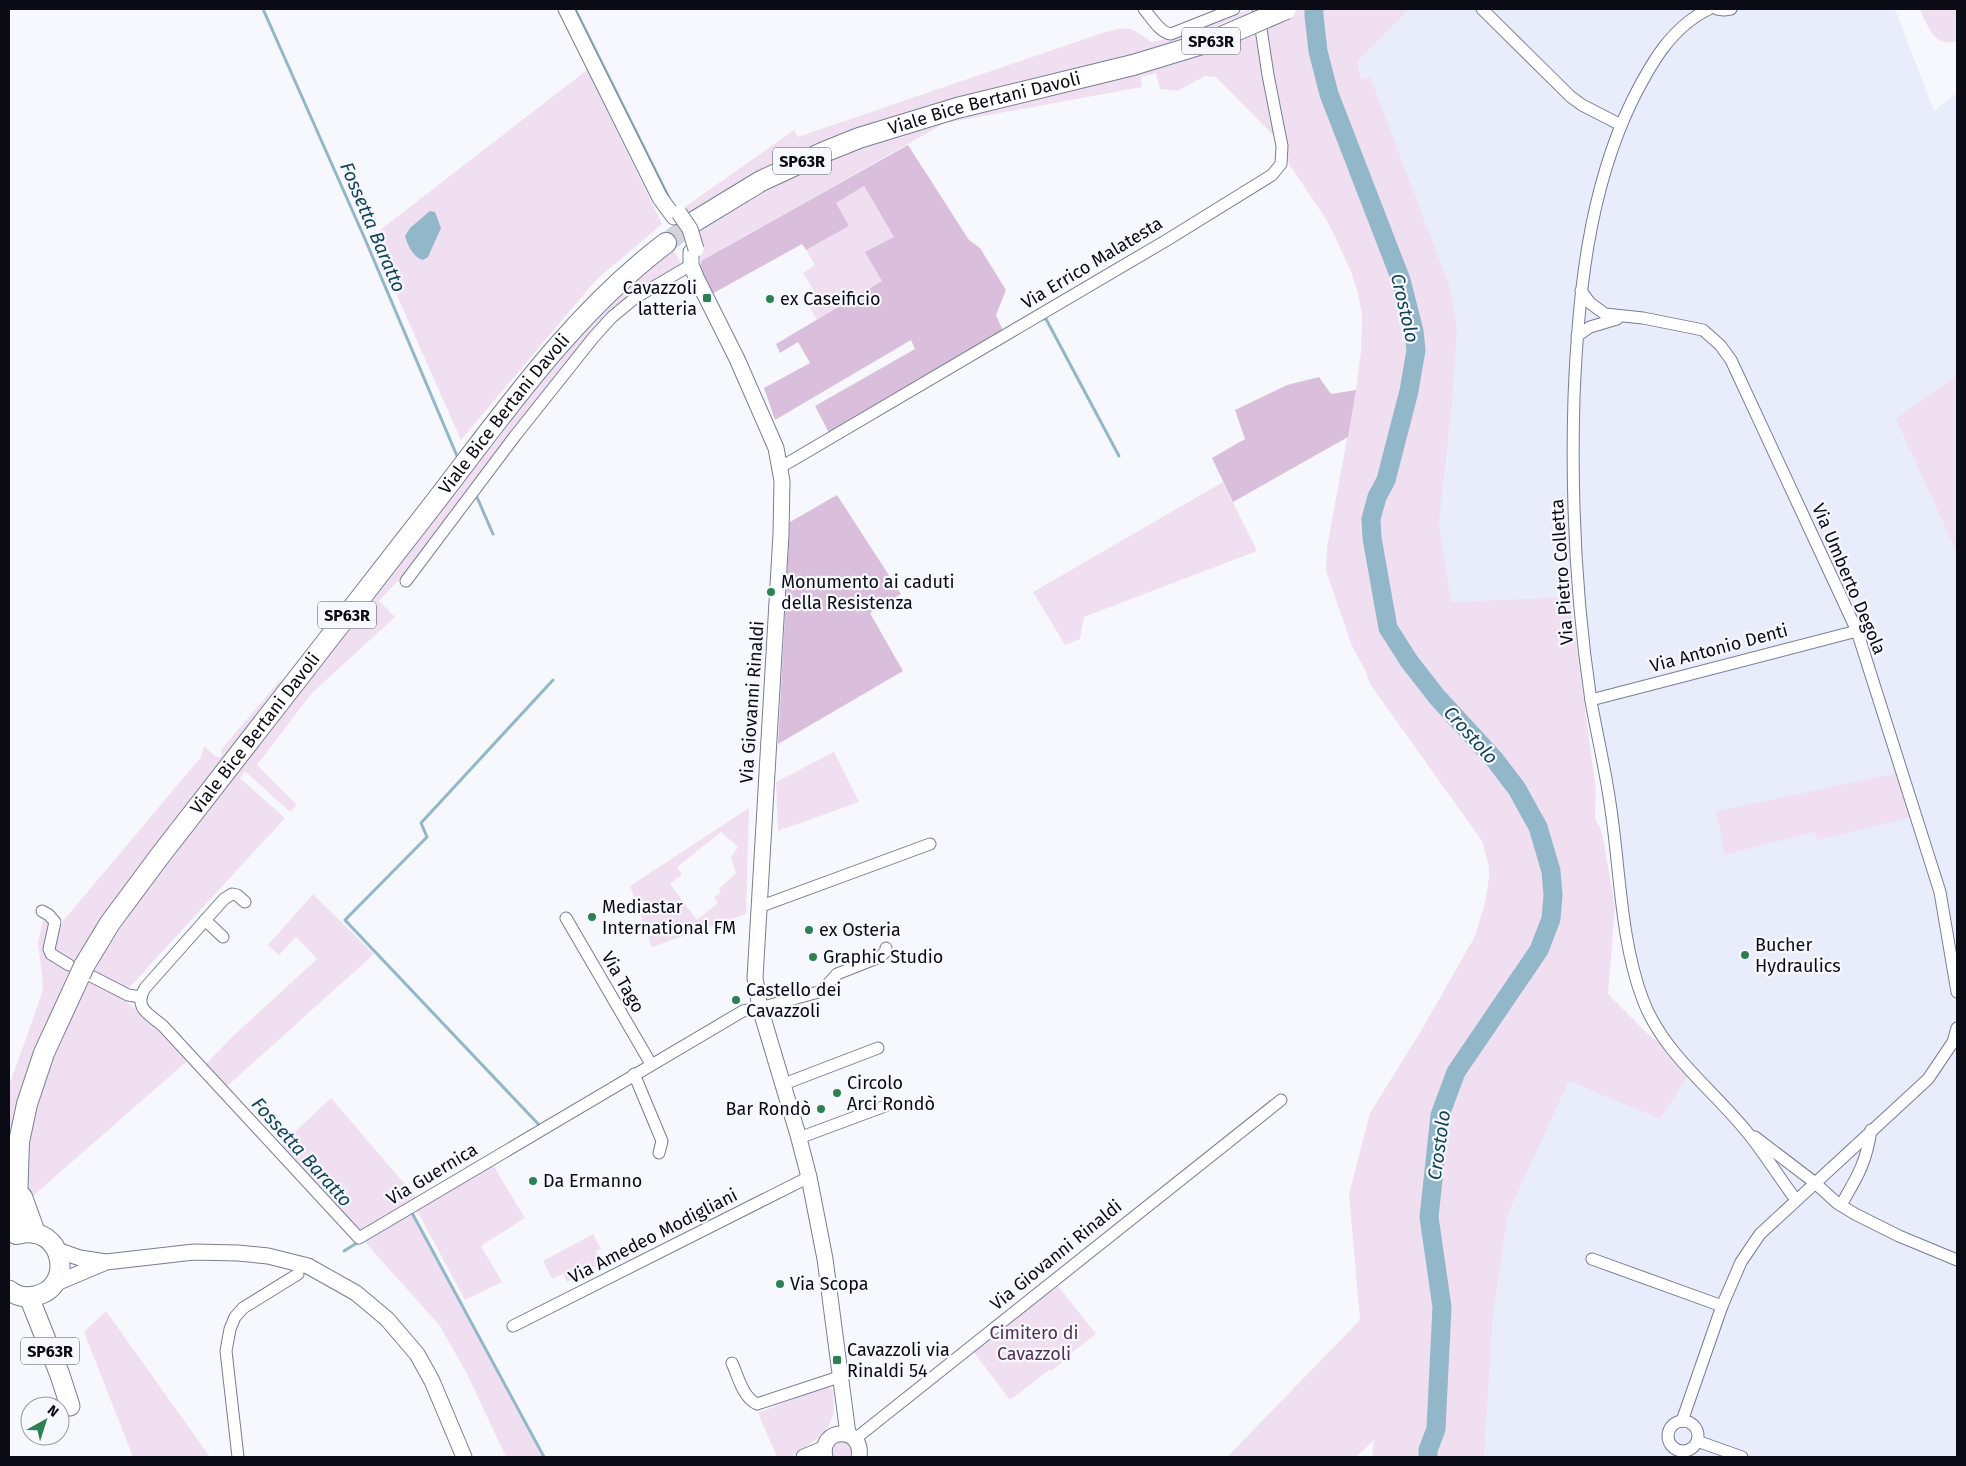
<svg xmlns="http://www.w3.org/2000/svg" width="1966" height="1466" viewBox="0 0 1966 1466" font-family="'Fira Sans',sans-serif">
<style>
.built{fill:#e9ecfb}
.green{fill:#f0dff1;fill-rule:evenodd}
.forest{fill:#d9bfdb}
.water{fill:#92b7c9}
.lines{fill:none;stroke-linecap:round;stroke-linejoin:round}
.stream{stroke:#92b7c9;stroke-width:3}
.river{stroke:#92b7c9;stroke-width:19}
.trunk-tunnel{stroke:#d3d4db;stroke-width:20;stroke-dasharray:20 10;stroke-linecap:butt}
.minor-casing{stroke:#777d97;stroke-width:13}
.tertiary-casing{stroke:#777d97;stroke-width:17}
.primary-casing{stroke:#777d97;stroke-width:21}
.trunk-casing{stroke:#777d97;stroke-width:22}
.minor{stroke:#fff;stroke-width:11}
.tertiary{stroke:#fff;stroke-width:15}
.primary{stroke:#fff;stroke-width:19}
.trunk{stroke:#fff;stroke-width:20}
.tertiary-bridge-casing{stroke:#777d97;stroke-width:17;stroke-linecap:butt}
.trunk-bridge-casing{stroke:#777d97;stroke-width:22;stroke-linecap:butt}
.tertiary-bridge{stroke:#fff;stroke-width:15}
.trunk-bridge{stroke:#fff;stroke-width:20}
.poi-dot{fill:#2d8052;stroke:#f7f8fe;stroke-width:2}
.labels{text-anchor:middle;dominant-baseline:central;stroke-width:4.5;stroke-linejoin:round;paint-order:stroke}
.shield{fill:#f7f8fe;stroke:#51525b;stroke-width:1}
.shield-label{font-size:16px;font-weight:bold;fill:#0a0b15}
.street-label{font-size:18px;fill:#0a0b15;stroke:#f7f8fe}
.poi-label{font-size:18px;fill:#0a0b15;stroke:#f7f8fe;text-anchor:start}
.park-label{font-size:18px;fill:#533056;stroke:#f7f8fe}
.water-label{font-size:19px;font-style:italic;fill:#124559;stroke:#f7f8fe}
</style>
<rect width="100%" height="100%" fill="#f7f8fe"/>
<polygon class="built" points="1409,9 1895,9 1934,111 1957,92 1957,1457 1484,1457 1493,1315 1508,1214 1569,1080 1660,1119 1691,1072 1659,1029 1630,959 1580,597 1451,602 1441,544 1414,478 1440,313 1357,61"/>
<g class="green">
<path d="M1250,9V12C1137,63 1016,79 898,115C823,137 753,173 687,215L682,209L794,130L798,137L1105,32C1130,26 1131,27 1151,42L1175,37Z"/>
<polygon points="1260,9 1409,9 1357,62 1362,79 1370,77 1449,285 1457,326 1452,403 1439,524 1451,602 1570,597 1596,790 1595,818 1602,832 1615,907 1608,994 1649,1035 1679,1057 1691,1072 1660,1119 1569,1081 1508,1214 1493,1315 1484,1457 1372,1457 1374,1440 1356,1457 1227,1457 1360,1320 1349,1194 1370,1113 1424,1026 1475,936 1485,903 1489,878 1489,867 1482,841 1370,684 1366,672 1352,646 1326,571 1327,547 1356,390 1361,351 1362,316 1358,293 1351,272 1338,243 1326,219 1289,164"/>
<path d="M1920,9H1957V41C1935,49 1927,25 1920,9Z"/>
<polygon points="1258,34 1277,129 1273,135 1216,77 1205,76 1178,91 1160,89 1156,73 1141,77 1142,87 945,123 701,261 699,254 699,232 751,199 795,175 842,155 927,125 1132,75 1189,59"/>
<polygon points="587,70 662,224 595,281 461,440 371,237"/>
<polygon points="864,186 894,237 882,281 817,320 807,302 817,296 803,273 815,265 806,250 849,226 835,203"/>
<path d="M674,251L681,263L636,294L408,570L379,601L395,617L312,693L257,765L297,805L290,812L245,771L240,778L285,818L128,989L94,972C134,901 186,840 235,776C318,670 399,562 481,455L489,450C545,378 600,306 674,251Z"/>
<polygon points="1957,375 1957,553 1896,419"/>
<polygon points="1223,482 1257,551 1084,617 1080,639 1065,645 1033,592"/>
<polygon points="281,679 280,690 89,940 64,985 49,1021 9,1160 9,1086 42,993 43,984 38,943 44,915 51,922 45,949 70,960 56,950 54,946 63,921 201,757 204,746 215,756 221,757 222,755 221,750"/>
<polygon points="834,752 859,802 778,831 776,782"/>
<polygon points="1902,772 1916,816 1818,840 1815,832 1724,855 1717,811"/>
<path d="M749,808L746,914L652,947L630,886ZM721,832L738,847L731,857L736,873L719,889L721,892L714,898L718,903L697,920L670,884L682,874L677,867Z"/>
<polygon points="313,894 374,954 224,1089 203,1067 232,1037 317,959 296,937 279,955 268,945"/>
<polygon points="89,980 122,998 143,1015 187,1061 33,1196 24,1191 28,1148 43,1085 65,1030"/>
<polygon points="331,1098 420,1202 490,1160 525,1218 481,1246 502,1282 465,1300 414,1205 359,1231 281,1145"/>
<polygon points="411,1213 542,1457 506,1457 467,1374 440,1326 365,1242"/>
<polygon points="593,1234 601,1249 596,1251 602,1263 567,1282 563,1274 552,1279 543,1261"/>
<polygon points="1058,1286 1096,1334 1061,1361 1062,1363 1051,1371 1049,1370 1010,1400 973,1351"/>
<polygon points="106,1311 210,1457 133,1457 84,1332"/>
<polygon points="826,1386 833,1390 834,1413 829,1425 820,1437 791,1457 777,1457 758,1413"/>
<polygon points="843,1441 851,1447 850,1457 833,1457 832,1454 834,1445"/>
</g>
<g class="forest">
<polygon points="908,145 969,240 980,248 1006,290 996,315 1005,335 829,433 815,406 915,349 911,340 775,420 764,388 810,363 798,342 780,353 776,344 882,281 865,252 894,237 864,186 836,203 849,226 806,250 802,244 712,294 700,269 701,261"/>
<polygon points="1319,377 1331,394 1356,390 1348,437 1233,502 1212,458 1245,439 1235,410 1287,385"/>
<polygon points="837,495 901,594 870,613 903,671 778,744 790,522"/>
</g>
<path class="water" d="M430,211L435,212L441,228L428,257L423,260C413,257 408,246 405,236L410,228Z"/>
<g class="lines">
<g class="stream">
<polyline points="263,9 365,239 457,456"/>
<polyline points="575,9 669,198"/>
<polyline points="1042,319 1046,319 1119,456"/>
<polyline points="476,495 493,534"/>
<polyline points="542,1128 345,920 427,837 421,823 553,680"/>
<polyline points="411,1211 544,1457"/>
<polyline points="344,1251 360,1241"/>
</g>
<polyline class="river" points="1314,9 1314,16 1318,51 1329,94 1401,280 1414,331 1416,350 1409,391 1386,480 1377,497 1371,519 1372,538 1388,628 1409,661 1437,697 1495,760 1517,789 1538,827 1551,871 1553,895 1551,919 1539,950 1456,1072 1440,1115 1429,1217 1442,1307 1436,1429 1428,1450 1428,1457"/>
<polyline class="trunk-tunnel" points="666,243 692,223"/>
<defs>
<g id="minor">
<path d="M1144,9C1151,17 1160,33 1171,34L1234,9"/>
<polyline points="1482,9 1571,97 1582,105 1621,125"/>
<path d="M1709,9C1671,27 1650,65 1632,101C1588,192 1578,297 1574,397C1571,498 1576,601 1591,701C1597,735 1605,768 1610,803C1620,866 1620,940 1643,1000C1663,1053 1712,1089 1747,1132C1764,1153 1779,1177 1796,1200"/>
<polyline points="1717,9 1724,10 1731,9"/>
<polyline points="1581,291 1590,303 1605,314 1643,318 1703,330 1720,345 1731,360 1857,631 1940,892 1957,992"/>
<polyline points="1577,336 1590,327 1617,319"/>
<polyline points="781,467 1167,240 1272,175 1281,164 1282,146 1268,75 1258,9"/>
<polyline points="406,581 515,436 593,338 612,317 635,298 691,265"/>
<polyline points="1591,700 1857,631"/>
<path d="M245,902L237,895L232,894L224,899L145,988C133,1008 149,1014 163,1026L359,1238L743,1011L760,1008L822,991L837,974L880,957L886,951V948"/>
<polyline points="759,907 930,844"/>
<polyline points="42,911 49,915 55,922 49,949 51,954 69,965"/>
<polyline points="566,918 651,1064"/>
<polyline points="205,920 223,937"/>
<polyline points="91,976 128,995 141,997"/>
<polyline points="634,1074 662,1141 659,1153"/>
<polyline points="784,1084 878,1048"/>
<polyline points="1755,1137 1814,1182 1837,1203 1855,1214 1899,1236 1957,1260"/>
<polyline points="799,1138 885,1106"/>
<path d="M1841,1205C1857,1177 1866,1164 1871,1130"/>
<polyline points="1592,1259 1722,1306"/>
<polyline points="513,1326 809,1177"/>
<path d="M732,1363C738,1376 743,1398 757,1404L839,1377"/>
<circle cx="1683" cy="1436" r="15"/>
<polyline points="1682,1421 1722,1306 1741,1262 1760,1234 1928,1079 1953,1042 1957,1028"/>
<polyline points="855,1439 1281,1100"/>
<polyline points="1697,1441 1742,1457"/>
<polyline points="238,1457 226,1351 230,1329 235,1317 243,1308 298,1274"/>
</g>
<g id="tertiary">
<polyline points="566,9 660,198 674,217"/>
<polyline points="691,252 691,265 696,277 737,359 776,448 782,481 781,534 755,978 760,1008 798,1135 809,1177 825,1259 848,1434"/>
<polyline points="57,1250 80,1258 106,1262 194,1252 238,1253 268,1256 308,1266 356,1293 387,1319 417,1354 432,1381 464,1457"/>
<polyline points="54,1284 104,1263"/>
<polyline points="804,1457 823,1449"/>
<path d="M825,1457C818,1427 864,1425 859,1457"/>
</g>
<g id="primary">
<path d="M9,1290C16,1296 25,1298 34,1296C76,1289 64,1223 19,1234"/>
<polyline points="29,1297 60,1375 70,1406"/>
</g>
<g id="trunk">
<path id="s1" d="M692,223L761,181L824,152L859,138L957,108L1133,65"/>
<path id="s2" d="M84,966L110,923L159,857C250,740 341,623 432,506C504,413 571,315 666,243"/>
<polyline points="22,1197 35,1233"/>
<polyline points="16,1234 19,1142 27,1104 44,1053 80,975"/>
</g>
</defs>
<use href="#minor" class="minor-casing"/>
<use href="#tertiary" class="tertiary-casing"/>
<use href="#primary" class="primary-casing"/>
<use href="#trunk" class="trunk-casing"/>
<use href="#minor" class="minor"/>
<use href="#tertiary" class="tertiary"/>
<use href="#primary" class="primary"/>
<use href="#trunk" class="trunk"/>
<defs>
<polyline id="tertiary-bridge" points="679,213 690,229 696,249"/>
<g id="trunk-bridge">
<polyline points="1133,65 1212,41 1286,9"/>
<polyline points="80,975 84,966"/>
</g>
</defs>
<use href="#tertiary-bridge" class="tertiary-bridge-casing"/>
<use href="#trunk-bridge" class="trunk-bridge-casing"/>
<use href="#tertiary-bridge" class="tertiary-bridge"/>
<use href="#trunk-bridge" class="trunk-bridge"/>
</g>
<g class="poi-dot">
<rect x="702" y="293" width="10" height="10" rx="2.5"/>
<circle cx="770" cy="299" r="5"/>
<circle cx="771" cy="592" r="5"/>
<circle cx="592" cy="917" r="5"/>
<circle cx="809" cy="930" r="5"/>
<circle cx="1745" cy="955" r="5"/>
<circle cx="813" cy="957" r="5"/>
<circle cx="736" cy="1000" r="5"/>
<circle cx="837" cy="1093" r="5"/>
<circle cx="821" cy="1109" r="5"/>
<circle cx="533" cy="1181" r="5"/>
<circle cx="780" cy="1284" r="5"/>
<rect x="832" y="1355" width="10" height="10" rx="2.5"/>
</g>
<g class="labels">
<g class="shield">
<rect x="1182" y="27.5" width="58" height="27" rx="4"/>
<rect x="773" y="147.5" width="58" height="27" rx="4"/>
<rect x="318" y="601.5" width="58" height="27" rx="4"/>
<rect x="21" y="1337.5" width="58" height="27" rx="4"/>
</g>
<g class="shield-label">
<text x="1211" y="41">SP63R</text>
<text x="802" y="161">SP63R</text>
<text x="347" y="615">SP63R</text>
<text x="50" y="1351">SP63R</text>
</g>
<g class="street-label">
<text stroke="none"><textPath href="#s1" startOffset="318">Viale Bice Bertani Davoli</textPath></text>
<text transform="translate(1092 263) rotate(-31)">Via Errico Malatesta</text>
<text stroke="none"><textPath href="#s2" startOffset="694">Viale Bice Bertani Davoli</textPath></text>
<text transform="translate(1562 572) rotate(-94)">Via Pietro Colletta</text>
<text transform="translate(1849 579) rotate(67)">Via Umberto Degola</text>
<text transform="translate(1719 648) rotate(-15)">Via Antonio Denti</text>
<text transform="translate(752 702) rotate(-86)">Via Giovanni Rinaldi</text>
<text stroke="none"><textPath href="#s2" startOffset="289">Viale Bice Bertani Davoli</textPath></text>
<text transform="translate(623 982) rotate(60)">Via Tago</text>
<text transform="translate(432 1174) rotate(-31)">Via Guernica</text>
<text transform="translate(653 1236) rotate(-27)">Via Amedeo Modigliani</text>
<text transform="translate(1056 1255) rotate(-39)">Via Giovanni Rinaldi</text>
</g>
<g class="poi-label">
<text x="697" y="288" text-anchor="end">Cavazzoli<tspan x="697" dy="21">latteria</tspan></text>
<text x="780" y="299">ex Caseificio</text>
<text x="781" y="582">Monumento ai caduti<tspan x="781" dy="21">della Resistenza</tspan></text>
<text x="602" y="907">Mediastar<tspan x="602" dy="21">International FM</tspan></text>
<text x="819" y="930">ex Osteria</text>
<text x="1755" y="945">Bucher<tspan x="1755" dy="21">Hydraulics</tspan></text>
<text x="823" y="957">Graphic Studio</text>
<text x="746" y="990">Castello dei<tspan x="746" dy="21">Cavazzoli</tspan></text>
<text x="847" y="1083">Circolo<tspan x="847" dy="21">Arci Rondò</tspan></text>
<text x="811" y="1109" text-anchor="end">Bar Rondò</text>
<text x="543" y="1181">Da Ermanno</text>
<text x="790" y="1284">Via Scopa</text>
<text x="847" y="1350">Cavazzoli via<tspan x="847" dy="21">Rinaldi 54</tspan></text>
</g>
<g class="park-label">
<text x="1034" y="1333">Cimitero di<tspan x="1034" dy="21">Cavazzoli</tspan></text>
</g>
<g class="water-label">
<text transform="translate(373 227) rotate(67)">Fossetta Baratto</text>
<text transform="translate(1405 308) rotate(77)">Crostolo</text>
<text transform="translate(1471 735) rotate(48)">Crostolo</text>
<text transform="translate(1439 1145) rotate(-82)">Crostolo</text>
<text transform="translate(302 1152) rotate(48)">Fossetta Baratto</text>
</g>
</g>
<rect width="1966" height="1466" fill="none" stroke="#0a0b15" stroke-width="20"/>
<g transform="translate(45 1421) rotate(39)"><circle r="24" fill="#f7f8fe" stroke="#9899a1"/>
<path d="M0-4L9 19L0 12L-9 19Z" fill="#2d8052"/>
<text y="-8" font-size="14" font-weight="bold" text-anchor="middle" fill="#0a0b15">N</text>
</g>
</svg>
